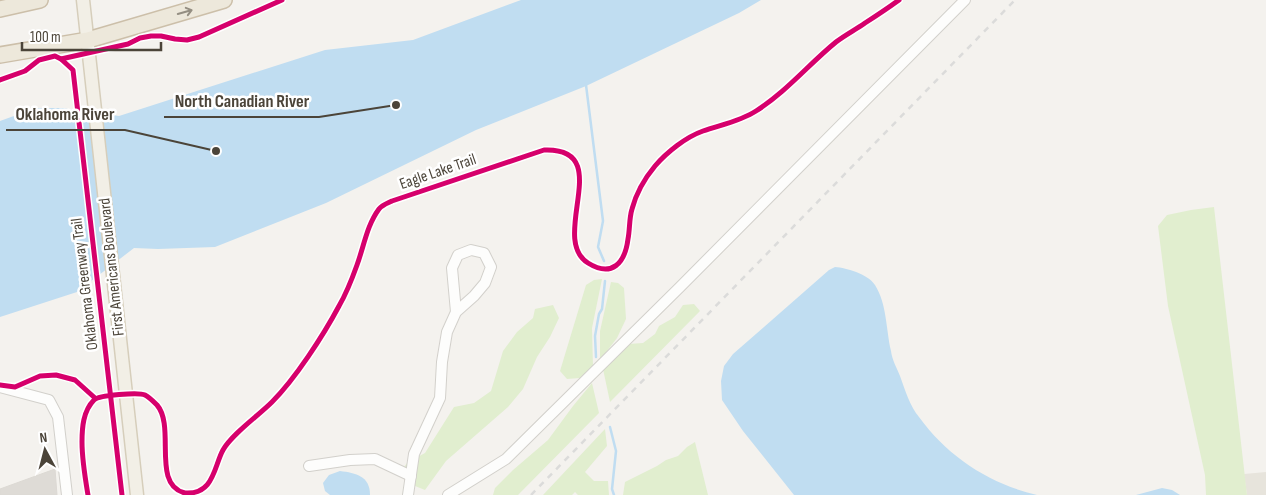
<svg xmlns="http://www.w3.org/2000/svg" width="1266" height="495" viewBox="0 0 1266 495" font-family="'Sofia Sans Condensed',sans-serif">
<style>
.residential{fill:#e7e4dc}
.green{fill:#e1eecf}
.water{fill:#c0ddf1}
.lines{fill:none;stroke-linecap:round;stroke-linejoin:round}
.stream{stroke:#c0ddf1;stroke-width:2.5}
.building{fill:#dedbd6;stroke:#dcd9d4}
.minor-casing{stroke:#d2d0cb;stroke-width:12}
.major-casing{stroke:#d6cebb;stroke-width:15}
.highway-casing{stroke:#ccbfa9;stroke-width:18}
.minor{stroke:#fdfdfc;stroke-width:10}
.major{stroke:#f2efe6;stroke-width:12}
.highway{stroke:#ede8db;stroke-width:15}
.rail{stroke:#dbdbda;stroke-width:2.5;stroke-dasharray:6 6;stroke-linecap:butt}
.cycleway-casing{stroke:#fff;stroke-width:8}
.cycleway{stroke:#d6006c;stroke-width:5}
.oneway{stroke:#948e82}
.labels{text-anchor:middle;dominant-baseline:central;stroke-width:5;stroke-linejoin:round;paint-order:stroke}
.street-label{font-size:16px;fill:#4b4439;stroke:#fff}
.leader{fill:none;stroke:#4b4439;stroke-width:2}
.callout-dot{fill:#4b4439;stroke:#fff;stroke-width:2}
.callout-label{font-size:18px;text-anchor:middle;font-weight:bold;fill:#4b4439;stroke:#fff;stroke-width:5;stroke-linejoin:round;paint-order:stroke}
</style>
<rect width="100%" height="100%" fill="#f4f2ee"/>
<polygon class="residential" points="1266,472 1266,495 1247,495 1244,474"/>
<g class="green">
<polygon points="1214,207 1247,495 1206,495 1205,475 1168,306 1158,226 1167,215 1191,210"/>
<polygon points="602,279 592,328 593,367 580,378 567,379 560,371 586,285 594,280"/>
<polygon points="611,282 618,283 624,288 626,319 617,338 600,360 600,331"/>
<polygon points="694,304 700,311 610,402 603,369 628,344 643,343 655,334 659,326 675,317 683,305"/>
<polygon points="553,305 559,318 550,337 537,357 523,389 508,407 446,461 425,490 410,484 400,472 408,462 425,453 454,407 474,403 491,391 503,351 517,332 533,318 535,309"/>
<polygon points="592,383 599,413 518,495 493,495 495,488 513,470 548,440 573,406"/>
<polygon points="605,429 607,446 585,472 594,481 608,481 609,495 578,495 575,492 572,495 543,495"/>
<polygon points="695,442 708,495 623,495 625,482 657,466 666,460 678,456 687,447"/>
</g>
<g class="water">
<polygon points="521,0 761,0 739,13 586,86 476,130 326,203 215,247 158,249 134,248 77,292 0,317 0,121 36,108 61,108 119,116 325,50 413,40"/>
<path d="M835,267C847,268 868,274 875,285C887,304 886,329 891,351C892,360 897,368 900,376C905,390 910,406 919,417C948,457 990,484 1037,495H794L743,431L722,400L721,381L724,366L733,354L829,270Z"/>
<path d="M340,471C356,473 370,476 370,495H330L325,491L323,483L329,475Z"/>
<polygon points="1162,488 1172,490 1180,495 1136,495"/>
</g>
<g class="lines">
<g class="stream">
<polyline points="586,85 603,221 598,247 604,261"/>
<polyline points="596,357 595,336 599,314 602,309 605,281"/>
<polyline points="610,427 616,451 612,489 614,495"/>
</g>
</g>
<polygon class="building" points="55,469 57,495 0,495 0,489"/>
<g class="lines">
<defs>
<g id="minor">
<polyline points="0,387 49,400 58,417 67,495"/>
<polyline points="309,466 350,460 375,459 411,476"/>
<polyline points="408,495 414,454 440,398 442,362 447,332 456,312 474,296 485,283 491,267 484,253 471,250 458,255 452,268 456,312"/>
<polyline points="448,495 506,459 680,287 965,0"/>
</g>
<polyline id="major" points="83,0 137,495"/>
<g id="highway">
<polyline points="0,9 40,0"/>
<polyline points="0,55 88,40 224,0"/>
</g>
</defs>
<use href="#minor" class="minor-casing"/>
<use href="#major" class="major-casing"/>
<use href="#highway" class="highway-casing"/>
<use href="#minor" class="minor"/>
<use href="#major" class="major"/>
<use href="#highway" class="highway"/>
<polyline class="rail" points="531,495 1015,0"/>
<defs>
<g id="cycleway">
<polyline points="61,59 128,44 140,38 151,36 161,36 175,39 187,40 199,37 282,0"/>
<polyline points="0,80 25,71 39,60 55,56 61,59 73,70 122,495"/>
<polyline points="0,385 15,387 40,376 56,375 75,380 95,398"/>
<path d="M88,495C85,477 82,460 82,442C82,428 83,411 94,400C99,395 139,392 145,395C149,397 154,402 157,405C176,427 151,485 185,493C214,495 214,466 223,450C232,434 258,416 272,402C295,379 323,336 339,306C346,294 352,279 357,265C364,246 367,225 379,209C382,205 388,203 392,201L544,150C617,147 548,238 588,263C612,278 625,263 628,239C630,229 629,219 632,209C636,194 645,178 655,166C667,152 686,137 703,131C720,125 741,121 756,111C786,92 809,64 836,42C845,35 855,30 865,23C876,16 888,8 899,0"/>
</g>
</defs>
<use href="#cycleway" class="cycleway-casing"/>
<use href="#cycleway" class="cycleway"/>
</g>
<defs><path id="oneway-shaft" d="M-6 0H5M1.5-3L5.5 0L1.5 3" fill="none" stroke-width="1.6" stroke-linecap="round" stroke-linejoin="round" transform="scale(1.25)"/></defs>
<use class="oneway" href="#oneway-shaft" transform="translate(185 12) rotate(-16)"/>
<g class="labels">
<g class="street-label">
<text transform="translate(438 172) rotate(-19)">Eagle Lake Trail</text>
<text transform="translate(112 267) rotate(-96)">First Americans Boulevard</text>
<text transform="translate(85 284) rotate(-97)">Oklahoma Greenway Trail</text>
</g>
</g>
<path class="leader" d="M396 105L319 117H164M216 151L125 130H6"/>
<g class="callout-dot">
<circle cx="396" cy="105" r="5"/>
<circle cx="216" cy="151" r="5"/>
</g>
<g class="callout-label">
<text x="242" y="107">North Canadian River</text>
<text x="65" y="120">Oklahoma River</text>
</g>
<g transform="translate(45 450) rotate(353)" stroke="#ffffff" stroke-width="4" paint-order="stroke">
<path d="M0-4L9 19L0 12L-9 19Z" fill="#4b4439"/>
<text y="-8" font-size="14" font-weight="bold" text-anchor="middle" fill="#4b4439">N</text>
</g>
<path d="M22 42v8h139v-8" fill="none" stroke="#4b4439" stroke-width="2.5"/>
<text x="30" y="42" font-size="15" fill="#4b4439" stroke="#ffffff" stroke-width="4" paint-order="stroke">100 m</text>
</svg>
